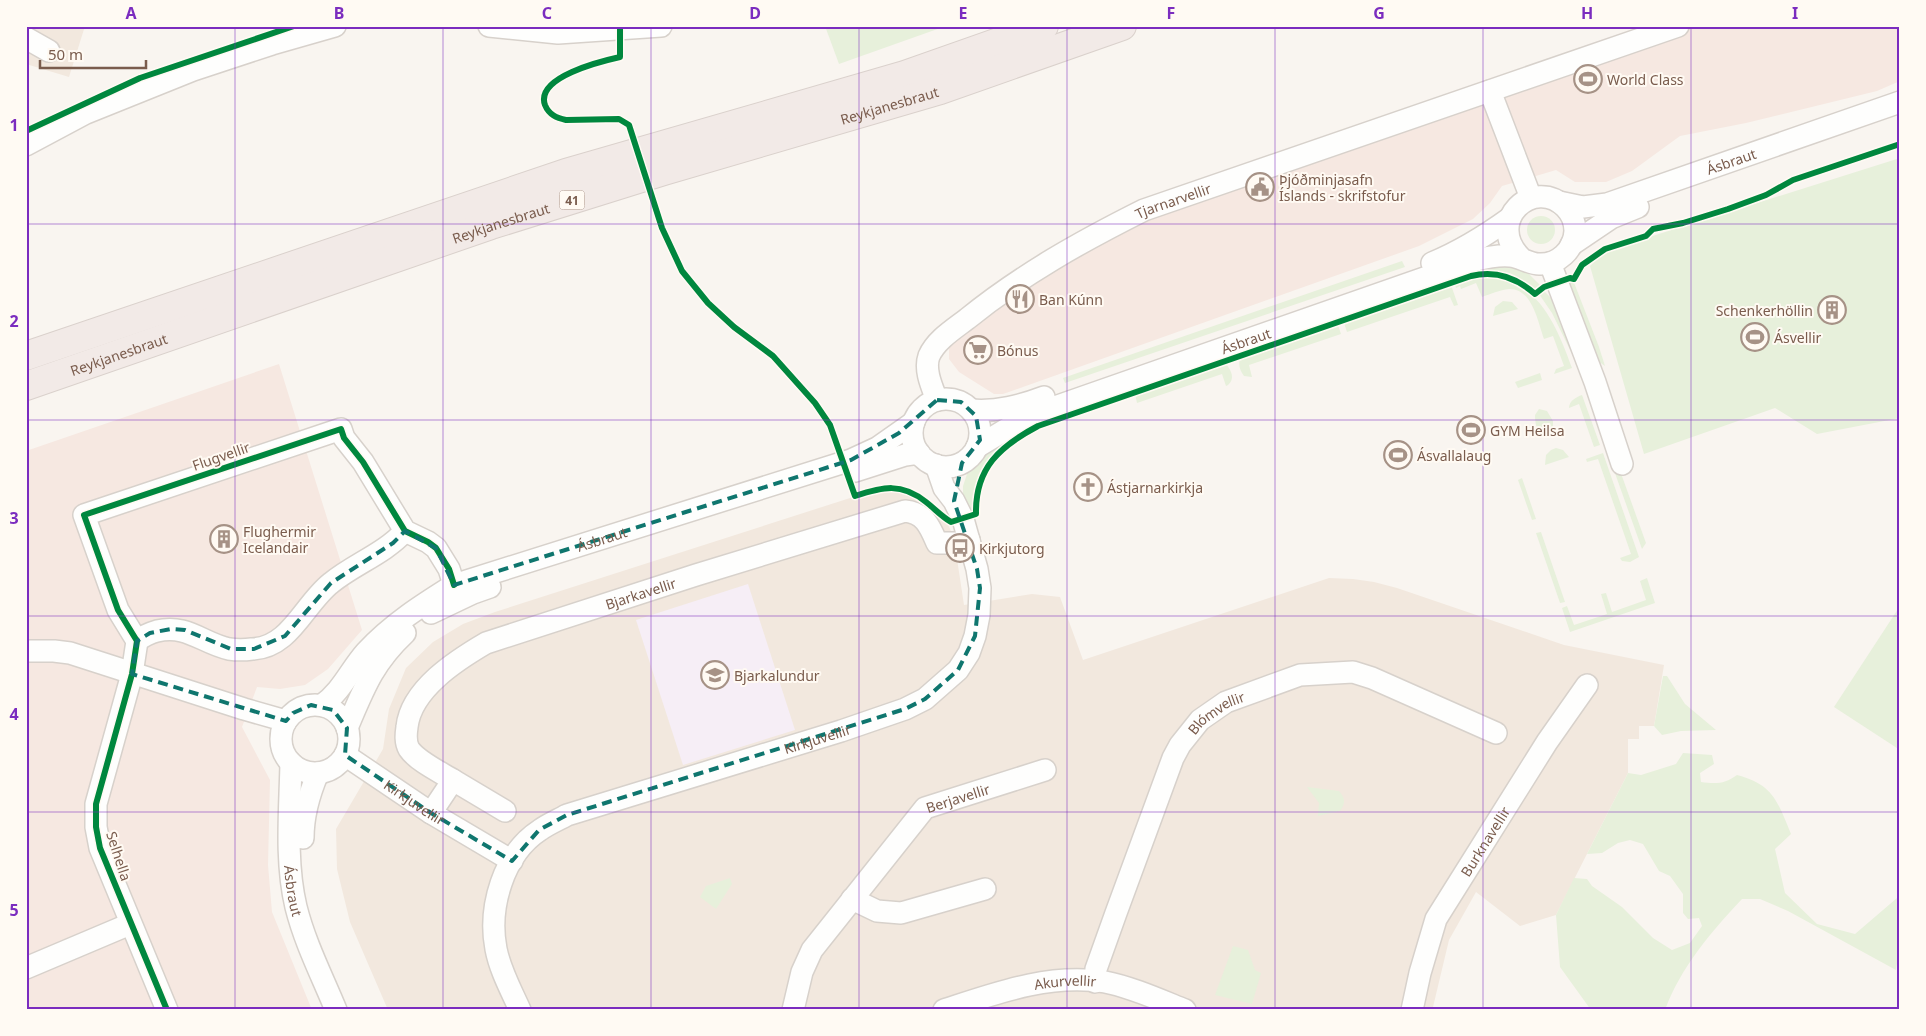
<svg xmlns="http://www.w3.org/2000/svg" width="1926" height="1036" viewBox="0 0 1926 1036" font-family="'Noto Sans',sans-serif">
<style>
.residential{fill:#f2e8de}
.commercial{fill:#f6e8e1}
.education{fill:#f6eef6}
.green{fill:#e7f0db}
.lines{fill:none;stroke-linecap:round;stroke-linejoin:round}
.minor-casing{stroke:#d7d1cb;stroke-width:24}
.highway-casing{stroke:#dad1cc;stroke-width:30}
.minor{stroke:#fefefd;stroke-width:21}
.highway{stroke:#f2eae7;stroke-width:28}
.cycleway-casing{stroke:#fffaf3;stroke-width:9}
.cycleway{stroke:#00873e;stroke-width:6}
.marked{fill:none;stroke:#0f766e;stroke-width:4;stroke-dasharray:10 6;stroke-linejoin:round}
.grid{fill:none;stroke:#7b2cbf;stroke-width:1;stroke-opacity:0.55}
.labels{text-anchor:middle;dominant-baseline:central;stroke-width:4;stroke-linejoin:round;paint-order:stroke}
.shield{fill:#fffaf3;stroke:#a28b7f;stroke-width:1}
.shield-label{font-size:12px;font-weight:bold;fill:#7a5c4d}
.poi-label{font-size:14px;fill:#7a5c4d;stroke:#fffaf3;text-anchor:start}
.street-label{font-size:14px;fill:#7a5c4d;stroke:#fffaf3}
.neatline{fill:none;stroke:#7b2cbf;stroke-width:2}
.grid-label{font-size:16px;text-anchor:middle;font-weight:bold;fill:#7b2cbf}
</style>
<rect width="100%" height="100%" fill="#f9f5f0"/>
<g class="residential">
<polygon points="26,26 85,26 69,77 26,64"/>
<polygon points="893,487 908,492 948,524 954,539 964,605 1032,594 1060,597 1083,660 1329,578 1353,579 1374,582 1397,588 1564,645 1664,665 1654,726 1639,726 1639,739 1628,739 1628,773 1556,915 1520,926 1476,892 1449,940 1433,1007 1457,1010 1124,1010 1118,1008 1118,1010 388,1010 350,922 337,869 336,829 383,749 389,709 406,668 433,642 463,624 495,612 875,490"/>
</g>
<g class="commercial">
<polygon points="1694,26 1900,26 1900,81 1877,91 1746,123 1680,136 1632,171 1606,182 1575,182 1556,170 1502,186 1490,203 1473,219 1419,246 1003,394 994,394 959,372 949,359 949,347 955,336 1118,227"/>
<polygon points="279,364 362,630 328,669 305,685 280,689 257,687 242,727 270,780 268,865 272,912 312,1010 26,1010 26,451"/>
</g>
<polygon class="education" points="748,584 795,730 683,765 636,620"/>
<g class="green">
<polygon points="825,26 946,26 839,64"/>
<polygon points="1900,158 1900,418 1817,434 1775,408 1644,454 1590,266 1605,251"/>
<circle cx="1541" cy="230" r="14"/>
<path d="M1493,260L1525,270L1540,285L1533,290C1512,268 1480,269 1454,280L1452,274Z"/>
<polygon points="1402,261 1405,267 1065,383 1063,378"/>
<path d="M1477,276C1535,274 1555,321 1572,368L1554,374L1556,369L1564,366L1553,336L1544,339C1538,322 1532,288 1509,289C1500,290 1490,294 1482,297L1476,283L1461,289L1460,286L1456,288L1455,284Z"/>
<polygon points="1568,280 1573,280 1599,347 1605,366 1595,359"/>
<polygon points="1451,285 1458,305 1454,306 1450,297 1347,332 1344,323"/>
<polygon points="1406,291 1408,296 1246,353 1248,349"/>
<polygon points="1544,291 1555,302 1579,361 1577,364 1552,313 1539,294"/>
<polygon points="1503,301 1512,302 1518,309 1493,316 1495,307"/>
<path d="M1338,325L1341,334L1249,365L1252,377L1244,376C1240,371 1238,365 1240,359Z"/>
<path d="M1218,359L1221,361C1174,377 1126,392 1079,409C1055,418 1027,425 1007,442C983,462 976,482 973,512L968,513L963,493V486L968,471L980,455L1011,429Z"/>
<path d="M1226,364C1232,371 1235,379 1228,385L1226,386L1222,374L1137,403L1135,394Z"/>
<polygon points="1540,373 1542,380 1518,388 1515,382"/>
<path d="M1582,395L1600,445L1594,447L1579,404L1569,408C1569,401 1576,397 1582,395Z"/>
<polygon points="1595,401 1646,543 1642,549 1590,403"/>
<path d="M1539,409L1547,411L1553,421V432L1548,437C1537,434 1535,425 1535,415Z"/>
<polygon points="1556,448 1563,450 1569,457 1545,465 1546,455 1551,450"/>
<polygon points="1603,453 1639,557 1630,562 1622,561 1620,558 1631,554 1598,459 1587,462 1586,459"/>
<polygon points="1522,478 1536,519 1532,520 1518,480"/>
<polygon points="1541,532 1565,602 1560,603 1536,533"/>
<polygon points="1647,578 1655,603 1570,632 1562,608 1567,606 1574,625 1607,614 1601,594 1606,593 1612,612 1646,600 1640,581"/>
<polygon points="1900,606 1900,750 1834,707"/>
<polygon points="1663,676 1667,676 1685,704 1716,730 1681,731 1662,735 1654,726"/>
<path d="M1683,753L1712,755L1714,764L1700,773L1701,782C1716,784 1725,784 1737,775C1774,785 1777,801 1791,834L1775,849L1785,893L1817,924L1855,934L1897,898H1900V946L1896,970L1788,911L1760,899H1742C1711,932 1681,967 1665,1010H1591L1560,967L1556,915L1574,878L1587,879L1592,886L1622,907L1653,938L1672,950L1690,943L1702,926L1699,918L1688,919L1683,913V894L1670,876L1659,871L1643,844L1630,840L1618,843L1602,853L1587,854L1628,773L1641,775L1676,764Z"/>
<path d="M1307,787L1339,791C1345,798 1346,803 1340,811L1318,816L1319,803Z"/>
<polygon points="730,878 732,884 716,909 700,897 706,886"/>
<polygon points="1233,946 1248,950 1255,970 1261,973 1252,1004 1215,995"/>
</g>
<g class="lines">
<defs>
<g id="minor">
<polyline points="489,26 558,33 661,26"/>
<polyline points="26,38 49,51"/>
<polyline points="1490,91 1531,198"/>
<polyline points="26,145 86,113 193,70 272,44 335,26"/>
<path id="s1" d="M1559,202L1583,207L1607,204L1900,102"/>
<polyline points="1571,245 1611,218 1638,207"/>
<path d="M1432,263C1461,251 1485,236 1510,218"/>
<polyline points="1550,263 1595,382 1622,464"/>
<circle cx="946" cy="433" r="34"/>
<path id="s2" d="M937,400C932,387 924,370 929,356C936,340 954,329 967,319C1021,275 1082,241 1144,210L1678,26"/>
<path d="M971,410C998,412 1020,406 1044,397"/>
<path id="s3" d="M977,447L1010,427L1032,415L1476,260C1488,257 1498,255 1510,256C1521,257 1529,264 1539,264C1558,265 1574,250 1575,231C1575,222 1571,213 1565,207C1534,176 1484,221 1521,258"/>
<polyline points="855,471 905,455 919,453"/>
<polyline points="431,613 473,593 490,587"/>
<path d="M137,641C143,636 150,633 157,631C187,624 202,643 229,649C236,650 245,650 252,649C290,648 304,604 331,583C354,564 384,554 405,531"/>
<polyline points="26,651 54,651 70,653 244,709 286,721"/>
<path id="s4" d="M322,705C342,691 350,670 366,652C392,624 422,605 454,585L851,460L877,448L914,422"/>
<circle cx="315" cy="739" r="34"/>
<path d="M347,728C364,688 373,663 405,633"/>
<path id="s5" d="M345,755L431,813L512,861"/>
<path id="s6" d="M291,763C290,810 285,861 296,907C305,943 322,976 336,1010"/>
<polyline points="453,780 505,811"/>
<path id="s7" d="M431,813L453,780C440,772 417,761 409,749C405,742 406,734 407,727C411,689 457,660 486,643L696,575L905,511C925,513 930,527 937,543H957L969,540"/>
<path d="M303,838C303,814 309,794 318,773"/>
<polyline points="852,899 877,911 901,913 985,889"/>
<polyline points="26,968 130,924"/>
<path id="s8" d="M1095,982L1096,969L1116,913L1173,758L1180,745L1200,720L1226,702L1300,675L1353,672L1372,678L1496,733"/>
<polyline points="167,1010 100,848 96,827 96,804 132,674 137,641 118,610 84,515 341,429 344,438 363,462 405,531 428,542 436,548 449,569 454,585"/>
<path id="s9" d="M520,1010C511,990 500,970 496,949C488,908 503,854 540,830C548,824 558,820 567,815L841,731L905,709L925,699L958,670L969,653L975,636L979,615L980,588L977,569L963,519L954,501L944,488L936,465"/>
<path id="s10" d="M793,1010L802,972L812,950L925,808L1045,770"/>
<path id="s11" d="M944,1010C996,993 1050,973 1105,982C1131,987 1160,1000 1185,1010"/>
<path id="s12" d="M1412,1010L1420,973L1436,919L1547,742L1587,685"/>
</g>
<g id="highway">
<polyline points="26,356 566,173 905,75 1044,26"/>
<path id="s13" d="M26,386L491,225L664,171L940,90L1122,26"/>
</g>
</defs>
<use href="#minor" class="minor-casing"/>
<use href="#highway" class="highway-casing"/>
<use href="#minor" class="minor"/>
<use href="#highway" class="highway"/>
<defs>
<g id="cycleway">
<path d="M620,26V57C602,61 535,77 545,105C549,115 557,118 566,120L619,119L629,125L662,228L682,271L708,303L734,327L773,356L815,403L830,425L855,496C883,487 901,482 926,502C935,509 941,516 951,522L976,514C975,468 1000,446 1038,426L1471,276C1495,270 1517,278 1535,294L1544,287L1570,278L1574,279L1582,265L1605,249L1646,236L1653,229L1683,223L1728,209L1766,195L1793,180L1900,144"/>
<polyline points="26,131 140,78 294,26"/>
<polyline points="167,1010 100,848 96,827 96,804 132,674 137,641 118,610 84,515 341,429 344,438 363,462 405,531 428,542 436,548 449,569 454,585"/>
</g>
</defs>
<use href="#cycleway" class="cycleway-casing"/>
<use href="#cycleway" class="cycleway"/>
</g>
<path class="marked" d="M937,400L961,402L976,416L980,440L962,463L954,501L977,569L980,588L975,636L958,670L925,699L905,709L567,815L539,830L512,861L431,813L345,755L347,728L333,710L311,705L293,713L286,721L132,674L137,641L150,633L171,629L185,630L231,649H254L285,636L331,583L393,543L405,531L436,548L454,585L851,460L899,433Z"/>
<path class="grid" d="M235,26V1010M443,26V1010M651,26V1010M859,26V1010M1067,26V1010M1275,26V1010M1483,26V1010M1691,26V1010M26,224H1900M26,420H1900M26,616H1900M26,812H1900"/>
<defs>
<symbol id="stadium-ring" viewBox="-11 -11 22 22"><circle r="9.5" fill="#fffaf3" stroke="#a69286" stroke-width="1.5"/><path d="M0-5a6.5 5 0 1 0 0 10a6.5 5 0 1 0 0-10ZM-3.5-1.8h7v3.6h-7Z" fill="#a69286"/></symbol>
<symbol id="civic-ring" viewBox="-11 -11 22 22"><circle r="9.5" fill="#fffaf3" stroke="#a69286" stroke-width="1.5"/><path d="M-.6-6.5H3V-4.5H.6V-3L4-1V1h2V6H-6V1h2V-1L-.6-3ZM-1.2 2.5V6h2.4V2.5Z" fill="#a69286"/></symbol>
<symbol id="restaurant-ring" viewBox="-11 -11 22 22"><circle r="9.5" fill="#fffaf3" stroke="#a69286" stroke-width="1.5"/><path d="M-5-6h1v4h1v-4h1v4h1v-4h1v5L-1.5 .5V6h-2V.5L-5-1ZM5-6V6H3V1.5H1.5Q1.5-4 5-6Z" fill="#a69286"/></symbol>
<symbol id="building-ring" viewBox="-11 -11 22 22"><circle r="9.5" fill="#fffaf3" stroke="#a69286" stroke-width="1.5"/><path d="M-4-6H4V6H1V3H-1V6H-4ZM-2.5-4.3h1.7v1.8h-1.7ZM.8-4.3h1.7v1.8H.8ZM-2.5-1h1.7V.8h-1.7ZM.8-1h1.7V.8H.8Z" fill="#a69286"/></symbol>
<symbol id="supermarket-ring" viewBox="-11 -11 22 22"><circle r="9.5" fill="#fffaf3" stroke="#a69286" stroke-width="1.5"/><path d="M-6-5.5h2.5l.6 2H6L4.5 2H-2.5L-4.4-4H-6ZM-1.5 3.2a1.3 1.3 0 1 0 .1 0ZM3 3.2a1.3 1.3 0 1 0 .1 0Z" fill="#a69286"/></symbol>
<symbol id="church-ring" viewBox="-11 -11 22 22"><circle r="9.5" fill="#fffaf3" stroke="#a69286" stroke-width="1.5"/><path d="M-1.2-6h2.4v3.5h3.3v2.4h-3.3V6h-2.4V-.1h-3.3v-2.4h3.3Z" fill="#a69286"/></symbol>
<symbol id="bus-ring" viewBox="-11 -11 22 22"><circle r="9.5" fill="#fffaf3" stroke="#a69286" stroke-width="1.5"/><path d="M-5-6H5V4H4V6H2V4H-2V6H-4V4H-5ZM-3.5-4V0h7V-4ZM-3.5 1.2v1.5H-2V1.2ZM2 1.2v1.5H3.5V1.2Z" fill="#a69286"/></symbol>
<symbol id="school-ring" viewBox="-11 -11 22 22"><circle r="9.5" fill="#fffaf3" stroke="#a69286" stroke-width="1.5"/><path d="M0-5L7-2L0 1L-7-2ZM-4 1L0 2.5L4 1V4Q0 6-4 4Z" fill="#a69286"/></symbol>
</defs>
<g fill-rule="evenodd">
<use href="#stadium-ring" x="1572" y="63" width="32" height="32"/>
<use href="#civic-ring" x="1244" y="171" width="32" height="32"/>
<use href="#restaurant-ring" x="1004" y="283" width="32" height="32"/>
<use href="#building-ring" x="1816" y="294" width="32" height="32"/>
<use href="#stadium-ring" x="1739" y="321" width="32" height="32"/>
<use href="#supermarket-ring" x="962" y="334" width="32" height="32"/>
<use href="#stadium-ring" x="1455" y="414" width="32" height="32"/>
<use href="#stadium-ring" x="1382" y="439" width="32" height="32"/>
<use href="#church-ring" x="1072" y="471" width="32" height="32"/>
<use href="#building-ring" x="208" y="523" width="32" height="32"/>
<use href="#bus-ring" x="944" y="532" width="32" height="32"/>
<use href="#school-ring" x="699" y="659" width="32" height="32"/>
</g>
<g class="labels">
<rect class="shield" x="559.5" y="190.5" width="25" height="19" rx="4"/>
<g class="shield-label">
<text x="572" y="200">41</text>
</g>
<g class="poi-label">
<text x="1607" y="79">World Class</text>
<text x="1279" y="179">Þjóðminjasafn<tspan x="1279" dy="16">Íslands - skrifstofur</tspan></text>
<text x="1039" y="299">Ban Kúnn</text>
<text x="1813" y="310" text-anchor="end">Schenkerhöllin</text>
<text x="1774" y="337">Ásvellir</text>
<text x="997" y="350">Bónus</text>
<text x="1490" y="430">GYM Heilsa</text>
<text x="1417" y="455">Ásvallalaug</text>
<text x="1107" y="487">Ástjarnarkirkja</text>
<text x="243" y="531">Flughermir<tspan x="243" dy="16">Icelandair</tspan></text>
<text x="979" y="548">Kirkjutorg</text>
<text x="734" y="675">Bjarkalundur</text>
</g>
<g class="street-label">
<text stroke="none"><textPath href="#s13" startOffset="908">Reykjanesbraut</textPath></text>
<text stroke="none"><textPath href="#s1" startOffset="180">Ásbraut</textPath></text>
<text stroke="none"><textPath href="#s2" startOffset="338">Tjarnarvellir</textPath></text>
<text stroke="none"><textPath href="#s13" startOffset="502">Reykjanesbraut</textPath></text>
<text stroke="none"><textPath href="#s3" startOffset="290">Ásbraut</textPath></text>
<text stroke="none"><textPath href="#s13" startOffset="98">Reykjanesbraut</textPath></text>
<text transform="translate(221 456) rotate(-19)">Flugvellir</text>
<text stroke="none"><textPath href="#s4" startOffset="335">Ásbraut</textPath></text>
<text stroke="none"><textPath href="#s7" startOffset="398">Bjarkavellir</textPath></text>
<text stroke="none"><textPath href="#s8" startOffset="302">Blómvellir</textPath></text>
<text stroke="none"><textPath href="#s9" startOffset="492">Kirkjuvellir</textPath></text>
<text stroke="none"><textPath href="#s10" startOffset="279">Berjavellir</textPath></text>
<text stroke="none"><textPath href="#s5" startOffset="84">Kirkjuvellir</textPath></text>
<text stroke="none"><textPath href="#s12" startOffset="186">Burknavellir</textPath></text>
<text transform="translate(119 856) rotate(72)">Selhella</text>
<text stroke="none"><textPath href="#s6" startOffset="128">Ásbraut</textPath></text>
<text stroke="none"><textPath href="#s11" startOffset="125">Akurvellir</textPath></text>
</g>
</g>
<rect width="1926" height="1036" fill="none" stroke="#fffaf3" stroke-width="55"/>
<path d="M40 60v8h106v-8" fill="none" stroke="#7a5c4d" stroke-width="2.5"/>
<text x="48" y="60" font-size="15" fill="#7a5c4d" stroke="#fffaf3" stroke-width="4" paint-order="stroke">50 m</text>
<rect x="28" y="28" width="1870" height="980" class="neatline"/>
<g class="grid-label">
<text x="131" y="19">A</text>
<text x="339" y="19">B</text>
<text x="547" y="19">C</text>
<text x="755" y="19">D</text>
<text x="963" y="19">E</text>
<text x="1171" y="19">F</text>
<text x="1379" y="19">G</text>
<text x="1587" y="19">H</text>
<text x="1795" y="19">I</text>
<text x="14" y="131">1</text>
<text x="14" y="327">2</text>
<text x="14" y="524">3</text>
<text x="14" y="720">4</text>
<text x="14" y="916">5</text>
</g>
</svg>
